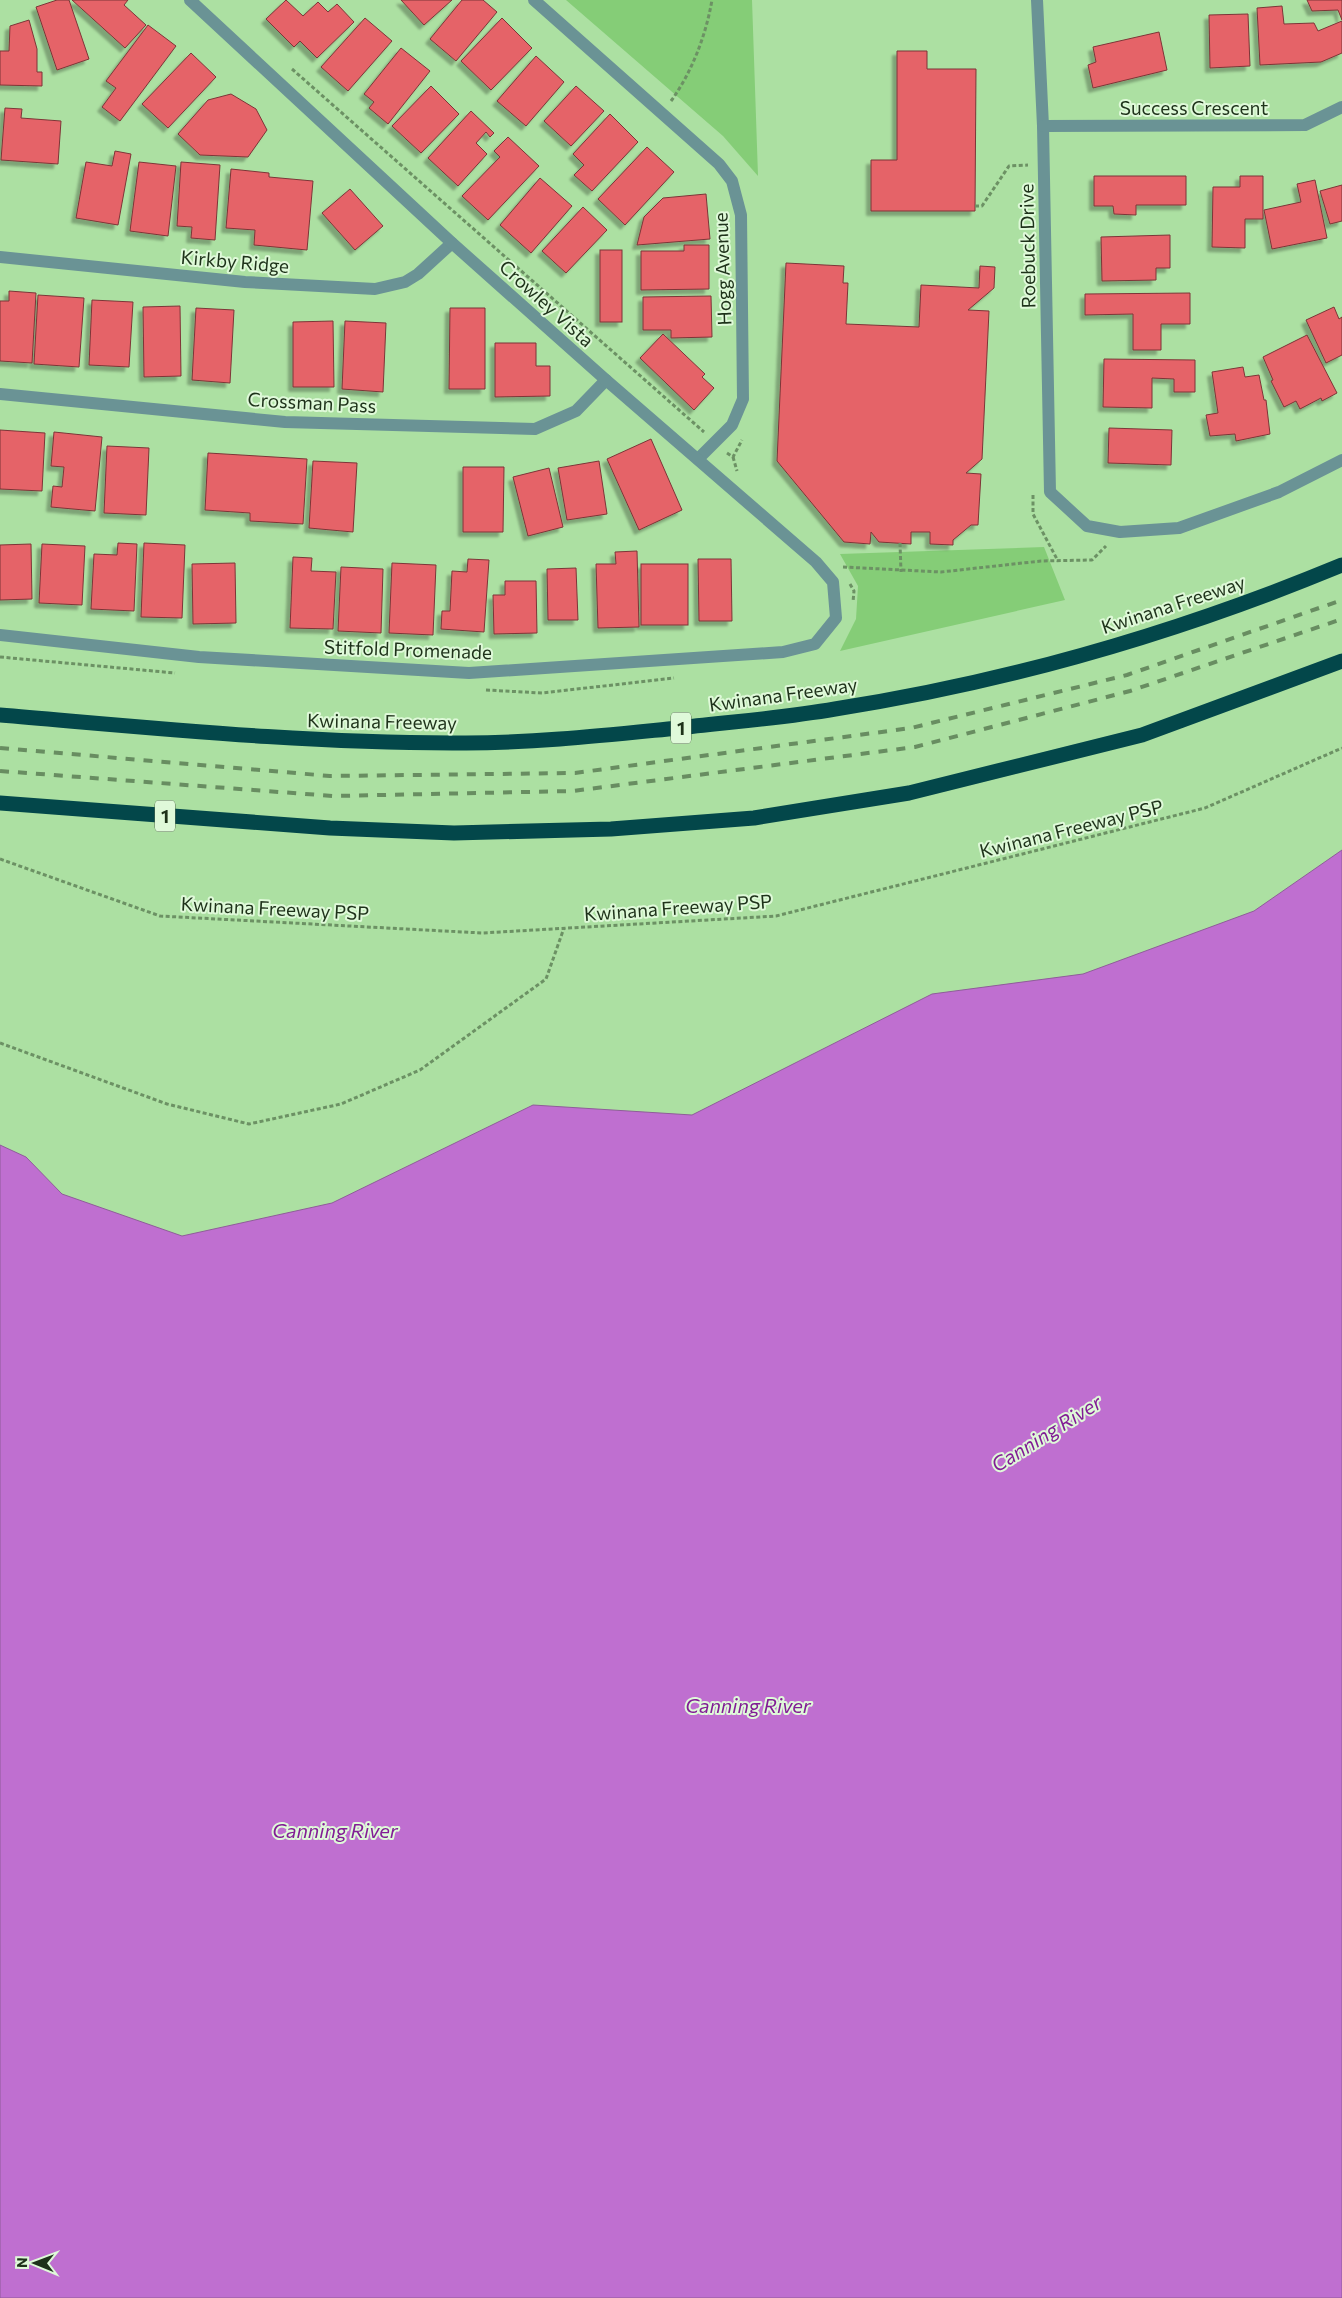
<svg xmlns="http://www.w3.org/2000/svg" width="1342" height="2298" viewBox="0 0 1342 2298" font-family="Commissioner,sans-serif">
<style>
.green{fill:#85cd77}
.water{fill:#bf6fd0;stroke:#8f5d99}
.building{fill:#e56368;stroke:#7d3537;filter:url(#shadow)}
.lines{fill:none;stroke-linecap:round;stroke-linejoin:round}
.path{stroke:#6c9164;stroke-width:3;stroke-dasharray:4 2.5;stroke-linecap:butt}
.street{stroke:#6a9395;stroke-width:12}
.highway{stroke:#03474a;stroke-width:15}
.rail{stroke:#688d61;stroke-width:4;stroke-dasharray:9 9;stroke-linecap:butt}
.labels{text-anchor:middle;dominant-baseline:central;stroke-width:4;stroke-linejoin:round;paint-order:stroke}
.shield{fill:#dff9d9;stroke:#586e53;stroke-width:1}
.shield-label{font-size:18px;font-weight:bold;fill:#1e321a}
.street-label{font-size:19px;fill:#1e321a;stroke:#dff9d9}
.water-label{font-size:20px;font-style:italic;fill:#821d95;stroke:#dff9d9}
</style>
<defs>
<filter id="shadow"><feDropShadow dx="-4.5" dy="4.5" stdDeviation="1" flood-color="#0004"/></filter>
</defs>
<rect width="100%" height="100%" fill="#ace0a2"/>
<g class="green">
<polygon points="566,0 752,0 758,176 723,136"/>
<polygon points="1044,547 1065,600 840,651 856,619 858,586 840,554"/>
</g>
<polygon class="water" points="1342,850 1342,2298 0,2298 0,1145 26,1157 62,1194 182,1236 332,1203 533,1105 692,1115 932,994 1083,974 1254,911"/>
<g class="building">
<polygon points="57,0 69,0 89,59 57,70 36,7"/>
<polygon points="72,0 128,0 124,5 146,25 125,48"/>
<polygon points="286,0 303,16 318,2 328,12 337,4 354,22 317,58 300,41 294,47 266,19"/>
<polygon points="401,0 452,0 424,25"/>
<polygon points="462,0 483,0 497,12 456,61 430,39"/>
<polygon points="1307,0 1342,0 1342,20 1338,10 1312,11"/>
<polygon points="1282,6 1284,24 1314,23 1318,31 1342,21 1342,53 1321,62 1260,65 1257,8"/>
<polygon points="1248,14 1250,66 1210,68 1209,15"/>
<polygon points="365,18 392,41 348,91 321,67"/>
<polygon points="502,18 532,48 491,90 461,61"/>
<polygon points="29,20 37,49 37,72 42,72 42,86 0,85 0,51 9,51 10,26"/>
<polygon points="148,25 176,46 120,121 102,107 116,88 106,81"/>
<polygon points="1159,32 1167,70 1093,88 1088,65 1096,62 1093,47"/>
<polygon points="401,48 430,71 388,124 369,108 374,102 364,94"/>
<polygon points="897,51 927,51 927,69 976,69 975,211 871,211 871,160 897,160"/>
<polygon points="191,53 216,77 168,128 142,104"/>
<polygon points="536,56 564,82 526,126 497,101"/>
<polygon points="431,86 459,114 421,153 392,126"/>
<polygon points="576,86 604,111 571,146 544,121"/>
<polygon points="231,94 256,109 267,130 248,157 200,155 178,134 208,100"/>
<polygon points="5,108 22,109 21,118 61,121 58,164 1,160"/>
<polygon points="471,111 494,133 490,137 486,132 476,143 487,154 458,186 428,158"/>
<polygon points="610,114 638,142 592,191 574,175 584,165 573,154"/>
<polygon points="508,137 539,166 488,220 462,196 500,157 494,151"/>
<polygon points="647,147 674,172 625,225 598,199"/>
<polygon points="115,151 131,154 118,225 76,218 86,162 112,166"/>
<polygon points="139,162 176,166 168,236 130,231"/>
<polygon points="181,162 220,165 215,240 191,238 192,227 177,226"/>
<polygon points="231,169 269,173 269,177 313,181 307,250 254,245 255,230 226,228"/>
<polygon points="1094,176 1186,176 1186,205 1136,205 1136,215 1114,214 1113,206 1094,206"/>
<polygon points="1240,176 1263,176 1263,219 1245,219 1245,248 1212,247 1213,187 1240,187"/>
<polygon points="540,178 572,206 531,253 500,225"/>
<polygon points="1315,180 1327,238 1272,249 1264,210 1301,202 1297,184"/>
<polygon points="1342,185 1342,221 1330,224 1320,191"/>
<polygon points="350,189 383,226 355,250 322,213"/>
<polygon points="706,194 710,239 637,245 644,217 663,198"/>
<polygon points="583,207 607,230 566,273 542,251"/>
<polygon points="1170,235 1170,268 1156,268 1156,280 1102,281 1101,237"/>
<polygon points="684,245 709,245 709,289 641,290 641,251 684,251"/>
<rect x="600" y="250" width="22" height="72"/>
<polygon points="786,263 844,266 843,283 848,283 846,324 919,327 921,285 979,288 980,266 995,267 994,288 968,310 989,311 982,459 966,473 981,474 978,525 971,525 953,540 953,545 930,544 930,532 911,532 911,544 879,542 871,532 870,544 844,542 777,461"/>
<polygon points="9,291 36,293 32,363 0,361 0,301 9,301"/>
<polygon points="1190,293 1190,324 1161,324 1161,350 1133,350 1133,314 1085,315 1085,294"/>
<polygon points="38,295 84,298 79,367 34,364"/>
<polygon points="711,296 712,337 671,338 671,330 643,330 643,297"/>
<polygon points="92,300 133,302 129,367 89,365"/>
<polygon points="180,306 181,376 144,377 143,307"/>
<polygon points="1334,307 1339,319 1342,317 1342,355 1326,363 1306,320"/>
<polygon points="196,308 234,310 230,383 192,380"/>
<polygon points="450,308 485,308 485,389 449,389"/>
<polygon points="333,321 334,387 293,387 293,322"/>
<polygon points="345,321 386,323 383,392 342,389"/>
<polygon points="663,334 705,374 702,377 714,388 694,410 640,358"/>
<polygon points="1307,335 1337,393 1322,401 1321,398 1300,409 1296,401 1284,407 1271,381 1273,380 1263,357"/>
<polygon points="495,343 536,343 536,366 550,366 550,396 495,397"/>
<polygon points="1104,359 1195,360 1195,392 1174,392 1174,379 1152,378 1152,408 1103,407"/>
<polygon points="1243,367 1245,377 1259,375 1264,400 1266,400 1270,434 1236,441 1235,434 1210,436 1206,415 1218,413 1212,372"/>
<polygon points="1109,428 1172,430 1171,465 1108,463"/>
<polygon points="0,430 45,433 42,491 0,489"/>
<polygon points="54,432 102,437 95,511 51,507 53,486 62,487 64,467 51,466"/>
<polygon points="651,439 682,510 639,530 607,459"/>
<polygon points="107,446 149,448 146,515 104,513"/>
<polygon points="208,453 307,459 303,524 250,521 250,513 205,510"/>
<polygon points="313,461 357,463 353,532 309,528"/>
<polygon points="599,461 607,514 567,520 558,468"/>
<polygon points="463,467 504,467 503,532 463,532"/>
<polygon points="549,468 563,527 528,536 513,477"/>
<polygon points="118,543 137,544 134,611 91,609 94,554 117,555"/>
<polygon points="144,543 185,545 182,618 141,617"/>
<polygon points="31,544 32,599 0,600 0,545"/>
<polygon points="42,544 85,546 82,605 39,603"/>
<polygon points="637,551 639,627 598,628 596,564 616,564 615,552"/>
<polygon points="293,557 312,558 311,571 336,572 333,629 290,628"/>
<polygon points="468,559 489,560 484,632 441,629 442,611 450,611 452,571 467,572"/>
<polygon points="698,559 731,559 732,621 699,621"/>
<polygon points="235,563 236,623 193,624 192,564"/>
<polygon points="392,563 436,565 433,635 389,633"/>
<rect x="641" y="564" width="47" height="61"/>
<polygon points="341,567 383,569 381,633 338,631"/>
<polygon points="576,568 578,620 548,620 547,569"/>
<polygon points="505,581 536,581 537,633 494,634 493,595 505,595"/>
</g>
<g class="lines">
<g class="path">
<polyline points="292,69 704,432"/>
<path d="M671,101C692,72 706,35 712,0"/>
<polyline points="975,206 982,206 1009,166 1028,165"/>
<polyline points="727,453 733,457 742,440"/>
<polyline points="733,457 737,471"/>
<polyline points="1033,495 1033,514 1058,561"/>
<polyline points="900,543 901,572"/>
<polyline points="843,567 941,572 1041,561 1092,560 1106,546"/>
<polyline points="850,584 854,591 853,602"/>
<polyline points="0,657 175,673"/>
<polyline points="486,690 542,693 674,678"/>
<polyline points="0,859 160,916 482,933 776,916 1205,808 1342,748"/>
<polyline points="0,1043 167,1104 249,1124 341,1104 420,1070 546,979 564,928"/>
</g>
<g class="street">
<polyline points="534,0 719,164 732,181 741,215 743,399 732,425 698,459"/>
<polyline points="1037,0 1043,126 1050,492 1087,526 1120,532 1179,528 1279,492 1342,460"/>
<polyline points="1043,126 1305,125 1342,107"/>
<polyline points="0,257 245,282 375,289 405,282 418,274 452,243"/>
<polyline points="0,394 285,422 535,429 576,411 606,380"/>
<polyline points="0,635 199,657 469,673 783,652 815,644 836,618 833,582 816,562 606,380 452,243 190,0"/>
</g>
<g class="highway">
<path d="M0,715C155,728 310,744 466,743C536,743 607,735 678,728C730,722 783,718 835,709C1008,682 1180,632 1342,565"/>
<polyline points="0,803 330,828 454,833 611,829 754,818 909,793 1142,735 1342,661"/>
</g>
<g class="rail">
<polyline points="0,748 330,776 575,773 911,728 1127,675 1342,600"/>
<polyline points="0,771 333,796 573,791 915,747 1130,691 1342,619"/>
</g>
</g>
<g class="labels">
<g class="shield">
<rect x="671" y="712.5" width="20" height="31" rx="4"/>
<rect x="155" y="800.5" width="20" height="31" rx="4"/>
</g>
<g class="shield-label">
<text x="681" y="728">1</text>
<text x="165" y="816">1</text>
</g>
<g class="street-label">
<text x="1194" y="107">Success Crescent</text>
<text transform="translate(1027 246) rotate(-91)">Roebuck Drive</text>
<text transform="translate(235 261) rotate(5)">Kirkby Ridge</text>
<text transform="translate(722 269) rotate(-92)">Hogg Avenue</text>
<text transform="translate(547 303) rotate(42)">Crowley Vista</text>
<text transform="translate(312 402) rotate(3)">Crossman Pass</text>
<text transform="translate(1173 604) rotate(-18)">Kwinana Freeway</text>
<text transform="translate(408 649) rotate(2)">Stitfold Promenade</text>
<text transform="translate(783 694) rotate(-8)">Kwinana Freeway</text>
<text transform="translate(382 721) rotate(1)">Kwinana Freeway</text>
<text transform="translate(1071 828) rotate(-14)">Kwinana Freeway PSP</text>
<text transform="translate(678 907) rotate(-4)">Kwinana Freeway PSP</text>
<text transform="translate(275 908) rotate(3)">Kwinana Freeway PSP</text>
</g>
<g class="water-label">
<text transform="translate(1046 1433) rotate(-32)">Canning River</text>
<text x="748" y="1705">Canning River</text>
<text x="335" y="1830">Canning River</text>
</g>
</g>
<g transform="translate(35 2263) rotate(271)" stroke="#dff9d9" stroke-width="4" paint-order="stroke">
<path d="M0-4L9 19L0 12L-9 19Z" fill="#1e321a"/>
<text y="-8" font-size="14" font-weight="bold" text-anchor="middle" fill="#1e321a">N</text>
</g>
</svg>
